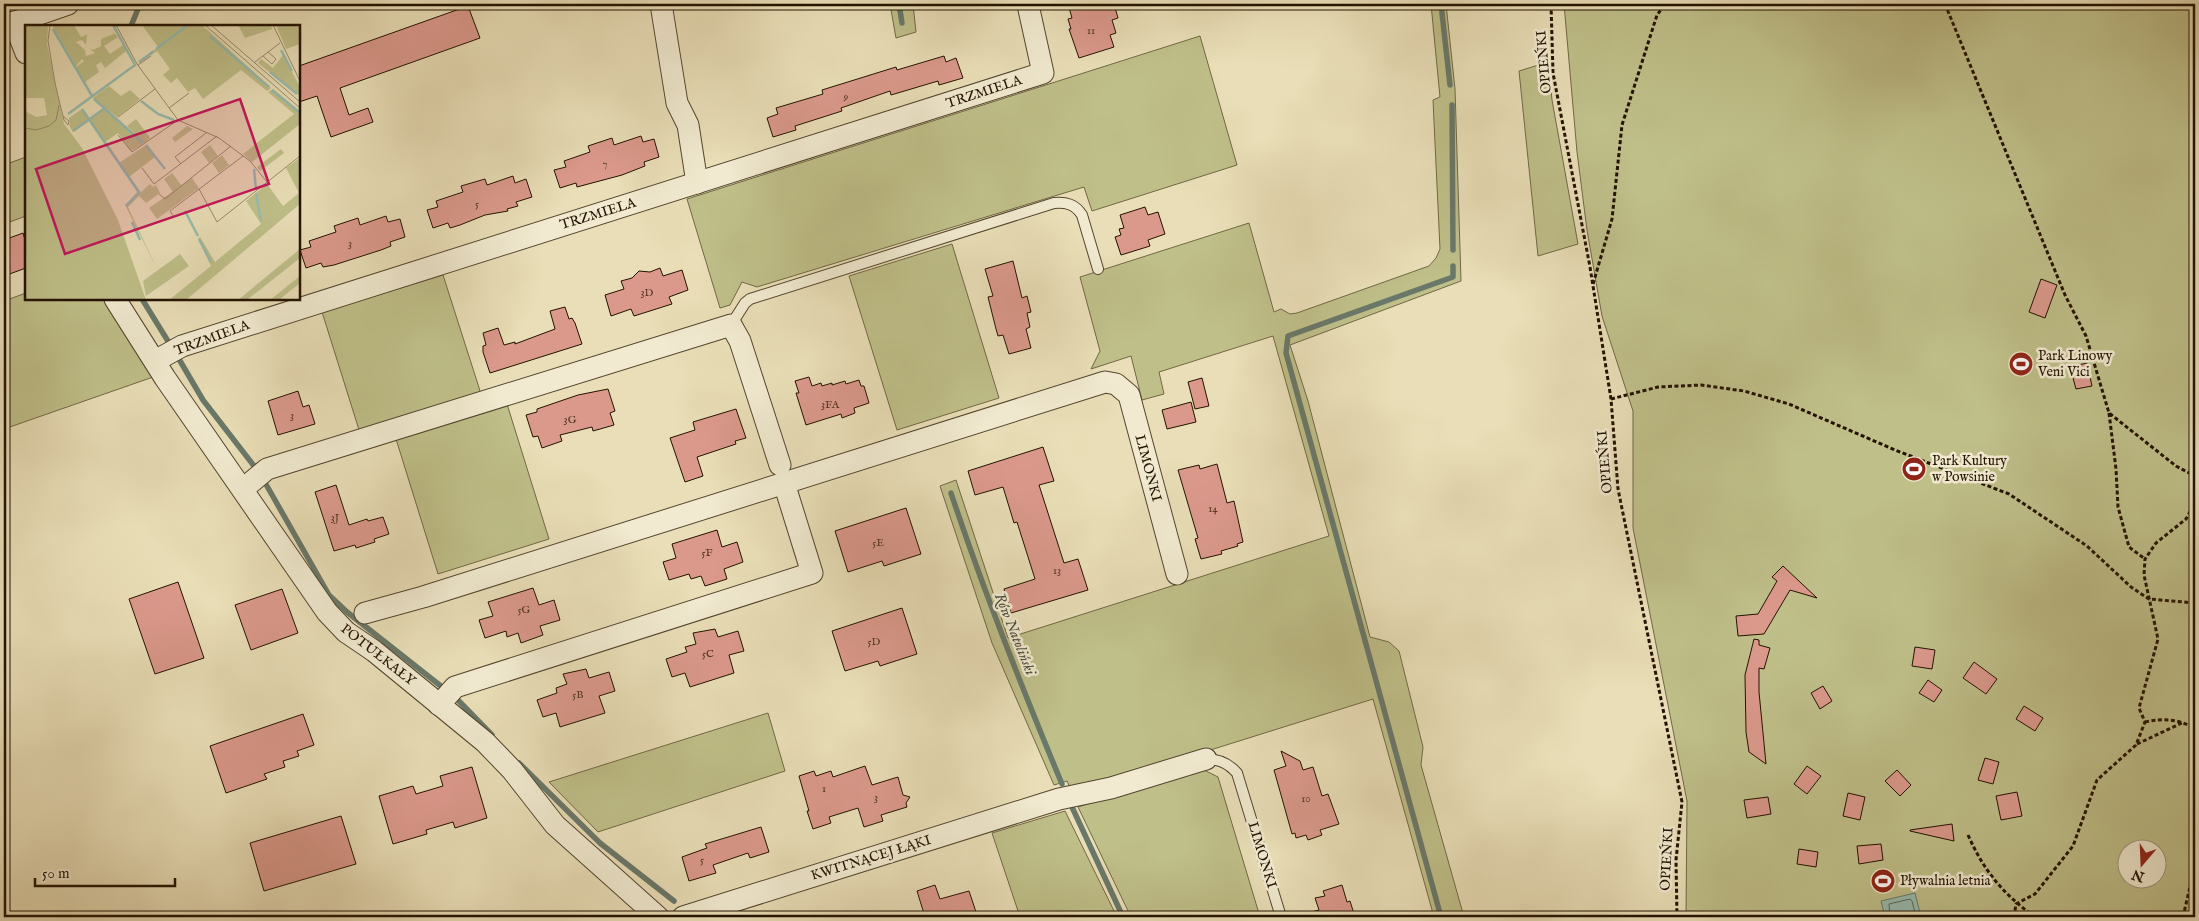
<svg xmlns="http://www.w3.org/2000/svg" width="2199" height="921" viewBox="0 0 2199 921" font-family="'IM FELL English',serif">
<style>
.green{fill:#bfbf89;stroke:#716844;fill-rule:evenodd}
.water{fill:#97bcaf;stroke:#697869}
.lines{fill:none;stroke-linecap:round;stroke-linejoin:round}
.shore{stroke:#5d6758;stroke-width:1}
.stream{stroke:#697869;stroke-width:5.5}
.building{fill:#db998c;stroke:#231200}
.lane-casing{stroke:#54452e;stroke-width:12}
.street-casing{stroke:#54452e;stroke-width:23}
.path{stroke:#231200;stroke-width:3;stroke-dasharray:4 2.5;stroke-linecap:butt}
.lane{stroke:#f1ead0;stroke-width:10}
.street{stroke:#f1ead0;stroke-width:21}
.labels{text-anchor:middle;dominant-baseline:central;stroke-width:5;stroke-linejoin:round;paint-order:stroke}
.number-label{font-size:11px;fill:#513423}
.street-label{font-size:14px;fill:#231200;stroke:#f1ead0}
.poi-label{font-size:14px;fill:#231200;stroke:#f1ead0;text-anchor:start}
.water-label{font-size:15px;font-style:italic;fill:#4c4e3d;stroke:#f1ead0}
.inset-river{fill:none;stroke:#97bcaf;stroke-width:2.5}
.inset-road{fill:none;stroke:#9a8c6e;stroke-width:1}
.view{fill:#c2185b;fill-opacity:0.15;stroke:#c2185b;stroke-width:2.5}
.inset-edge{fill:none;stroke:#231200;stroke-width:2.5}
</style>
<rect width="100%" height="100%" fill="#e9deb7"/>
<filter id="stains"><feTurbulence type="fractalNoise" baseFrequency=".004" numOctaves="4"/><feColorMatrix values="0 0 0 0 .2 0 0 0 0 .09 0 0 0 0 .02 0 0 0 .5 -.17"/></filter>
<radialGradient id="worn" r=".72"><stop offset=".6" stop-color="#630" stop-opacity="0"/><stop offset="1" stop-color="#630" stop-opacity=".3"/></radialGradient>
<g class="green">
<polygon points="890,4 913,4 916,32 896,38"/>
<polygon points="1431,4 1446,4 1455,89 1461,281 1290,345 1308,401 1370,637 1389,642 1399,651 1423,747 1421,765 1464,917 1434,917 1373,699 1204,752 1071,790 1067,781 1054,785 992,643 940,486 956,480 1008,638 1329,536 1273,336 1159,372 1164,394 1142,400 1131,356 1091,369 1100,351 1080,277 1249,223 1274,312 1281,309 1290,314 1297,313 1429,266 1436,258 1440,249 1433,100 1440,97"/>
<path d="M1564,4H2195V917H1686L1687,801L1633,528V411L1602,316L1587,230L1577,152ZM2126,848H2156V878H2126Z"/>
<polygon points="1200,36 1237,165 1092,211 1084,187 757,287 742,282 730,305 720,308 687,199"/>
<polygon points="1548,62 1552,100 1578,244 1538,256 1519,71"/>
<polygon points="26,157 26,216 4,224 4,165"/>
<polygon points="952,244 999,398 897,430 849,276"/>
<polygon points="443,275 481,394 360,433 322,312"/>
<polygon points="26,293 26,299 106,299 156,376 4,429 4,301"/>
<polygon points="507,404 549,539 438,574 396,439"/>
<polygon points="768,713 785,771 598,832 549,782"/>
<polygon points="1200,768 1218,777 1260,917 1131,917 1078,807"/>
<polygon points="1065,811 1117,917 1020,917 992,833"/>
</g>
<polygon class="water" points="1915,893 1921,917 1885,917 1881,901"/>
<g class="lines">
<polyline class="shore" points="1890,917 1889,904 1910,899 1912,901 1916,917"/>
<g class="stream">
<polyline points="899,4 902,23"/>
<polyline points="1441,4 1450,85"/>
<polyline points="131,26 140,4"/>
<polyline points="1452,105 1453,250"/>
<polyline points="142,299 171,346"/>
<polyline points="176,354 203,400 258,471"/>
<polyline points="263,479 329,595 347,612 456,698 492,735"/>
<path d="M951,493C984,592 1022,688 1062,784"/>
<polyline points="519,763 600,843 674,901"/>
<polyline points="1072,807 1123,917"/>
<polyline points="1441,917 1286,353 1288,336 1453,277 1453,266"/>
</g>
</g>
<g class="building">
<polygon points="1068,4 1114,4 1118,18 1112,20 1116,33 1110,35 1114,47 1079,58 1069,29 1071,29 1068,19 1072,18"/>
<polygon points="468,6 480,38 340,88 349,115 368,108 373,122 331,137 317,96 299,102 299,66"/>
<polygon points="944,56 946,62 956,58 963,78 939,85 938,81 891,95 890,91 841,108 842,111 795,126 796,130 773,137 767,118 778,114 776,108 823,94 822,90 896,67 897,70"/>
<polygon points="641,136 643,142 654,139 659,157 644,162 645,166 622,175 577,187 576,183 560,188 554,170 566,167 564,161 590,152 588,146 612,138 614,145"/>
<polygon points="513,176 515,183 526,179 532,197 516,202 518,206 507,209 508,211 485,215 460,225 450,228 448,223 433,228 427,210 438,207 436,201 463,192 461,186 485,179 487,185"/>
<polygon points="1145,207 1148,215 1158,212 1165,234 1148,240 1150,246 1121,255 1115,237 1121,235 1119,229 1124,228 1120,215"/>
<polygon points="386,216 388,222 400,219 405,237 390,242 391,246 381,250 334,265 323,267 321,263 306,268 300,250 311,247 309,241 336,232 334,226 358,218 360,225"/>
<polygon points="23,233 26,243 26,268 4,276 4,240"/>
<polygon points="1013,261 1022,298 1027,296 1031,312 1027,313 1030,327 1026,329 1031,348 1009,354 1003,335 998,336 996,329 988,297 993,296 985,269"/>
<polygon points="660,268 663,276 682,270 688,290 669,297 672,304 634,316 631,309 611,316 605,295 624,289 621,281 632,278 639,271 650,272"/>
<polygon points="2041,279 2057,285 2045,318 2029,312"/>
<polygon points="565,307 569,319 572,318 575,323 582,344 490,373 483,352 483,346 486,345 483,333 498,328 504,345 515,342 515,344 555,329 550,311"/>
<polygon points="2087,363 2092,386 2076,389 2070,367"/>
<polygon points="809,377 812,386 821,383 822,386 832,383 832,385 845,381 846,384 859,380 861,386 864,386 869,403 854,408 855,413 842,418 841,414 806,425 796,393 799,393 795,381"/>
<polygon points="1202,378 1209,406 1195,409 1188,382"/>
<polygon points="608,389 615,411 610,413 614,425 593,431 592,427 560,435 562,441 542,448 538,436 533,437 526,415 537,412 537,409 578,395"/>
<polygon points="298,391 303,407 309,405 315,424 278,435 268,401"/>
<polygon points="1191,402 1196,422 1167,429 1162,410"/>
<polygon points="736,409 746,438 735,441 736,444 697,457 703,476 685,482 670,438 695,430 693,422"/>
<polygon points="1043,447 1054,481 1039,485 1064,563 1078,559 1088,590 1011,613 1004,589 1035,579 1017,522 1014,523 1003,487 975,495 968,471"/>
<polygon points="1217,464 1227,503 1234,501 1243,542 1237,544 1238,546 1221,551 1222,554 1201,559 1195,539 1198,538 1178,470 1199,465 1200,469"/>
<polygon points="336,485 349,525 367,519 368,521 383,517 389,534 374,539 375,542 356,548 355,545 334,551 315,492"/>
<polygon points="906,508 921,554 884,566 882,561 848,572 835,531"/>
<polygon points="717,530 722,547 737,542 743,562 724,569 727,579 705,586 701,576 691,579 689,574 669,580 663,562 676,558 672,544"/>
<polygon points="1783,566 1817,598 1790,590 1764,634 1738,636 1736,616 1758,614 1777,581 1772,577"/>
<polygon points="178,582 204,658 155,674 129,599"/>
<polygon points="533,588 539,605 554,600 560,620 540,626 543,635 521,643 518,633 507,637 506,631 485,638 479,620 493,616 488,602"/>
<polygon points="282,589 298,633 251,650 235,605"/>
<polygon points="902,608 917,654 880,666 878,661 845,671 832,631"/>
<polygon points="715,629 718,637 738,631 744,651 729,655 734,673 690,687 685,673 672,677 666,659 687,652 685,647 696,644 693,633"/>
<polygon points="1754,639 1759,640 1759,645 1770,648 1764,669 1759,668 1759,692 1766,764 1749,752 1746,732 1745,675"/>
<polygon points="1915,647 1935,650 1932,669 1912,666"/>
<polygon points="1974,662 1997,679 1986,694 1963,678"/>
<polygon points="586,669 589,678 609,672 615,691 599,696 605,713 560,727 556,713 543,717 537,700 557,693 556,688 567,684 563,674"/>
<polygon points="1928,680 1942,690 1934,702 1919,693"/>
<polygon points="1823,686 1832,701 1820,709 1811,693"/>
<polygon points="2024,706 2043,718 2035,731 2016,719"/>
<polygon points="303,714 314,745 297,751 299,756 283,761 285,767 264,774 267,779 226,793 210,746"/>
<polygon points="1281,751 1300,761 1303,770 1313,767 1322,796 1328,794 1339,824 1320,830 1322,835 1308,840 1306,835 1296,838 1295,833 1292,834 1274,770 1286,766"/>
<polygon points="1985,758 1999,762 1993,784 1978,780"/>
<polygon points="865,766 872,785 898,777 903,795 910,797 906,803 907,807 881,815 883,821 864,827 858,808 829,817 831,823 813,829 807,811 809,811 799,776 814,771 816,776 831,771 833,777"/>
<polygon points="1807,766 1821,776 1807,794 1794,784"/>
<polygon points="472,767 487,818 455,828 453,822 426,830 427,834 393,844 379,796 413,786 416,794 443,786 440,776"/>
<polygon points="1897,770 1911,785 1900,796 1885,781"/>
<polygon points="2017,792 2022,816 2001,820 1996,796"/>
<polygon points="1848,793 1865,797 1860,820 1843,816"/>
<polygon points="1768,797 1771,814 1747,818 1744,800"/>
<polygon points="341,816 356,864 264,891 250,843"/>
<polygon points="1952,824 1954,841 1910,831 1910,830"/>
<polygon points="761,827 769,852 750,858 748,853 713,865 716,873 689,881 682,857 707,848 705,844"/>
<polygon points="1881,844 1883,860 1859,864 1857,846"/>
<polygon points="1799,849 1818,852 1816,867 1797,864"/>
<polygon points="935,885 940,899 969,891 977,915 968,917 925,917 917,891"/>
<polygon points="1342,885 1347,902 1350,901 1355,917 1309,917 1308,913 1319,910 1315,898 1325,896 1323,891"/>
</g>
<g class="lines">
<defs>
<g id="lane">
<path d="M731,325L745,303L750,299L1054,203C1066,202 1075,204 1082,215L1098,269"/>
<path d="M1206,759C1219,759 1228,763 1237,773L1281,917"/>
</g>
<g id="street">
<polyline points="661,4 677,103 688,125 697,183"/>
<polyline points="14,22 26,53"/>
<polyline points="4,26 68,4"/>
<polyline points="115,299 165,378 327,612 346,632 374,651 485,742 512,770 555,825 658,917"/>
<polyline points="155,361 182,346 1043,73 1028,5"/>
<polyline points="243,489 267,469 731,325 740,341 780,465"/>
<polyline points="365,613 423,597 1105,382 1116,384 1129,395 1177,574"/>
<polyline points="439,705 455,687 812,573 784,483"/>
<polyline points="683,917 1059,799 1111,788 1206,759"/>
</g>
</defs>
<use href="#lane" class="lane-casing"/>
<use href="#street" class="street-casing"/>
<g class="path">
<polyline points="1551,4 1553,73 1590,267 1611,399 1618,489 1682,802 1676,860 1677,917"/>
<polyline points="1945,4 2065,295 2086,336 2109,413 2176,466 2195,476"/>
<polyline points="1593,284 1612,219 1622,125 1657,15 1665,4"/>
<polyline points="1611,399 1658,387 1701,385 1744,391 1789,404 1895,450 2009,494 2087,546 2131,587 2149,599 2195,603"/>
<polyline points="2109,413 2116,469 2118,507 2129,547 2145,559"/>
<path d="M2145,722C2163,718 2180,719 2195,729"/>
<polyline points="2137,744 2184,722"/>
<path d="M1968,835C1984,871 2003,894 2035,917"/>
<polyline points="2014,917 2016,904 2035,894 2073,846 2097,780 2136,745 2145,722 2139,708 2158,639 2144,575 2145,559 2156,543 2186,519 2195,503"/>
<polyline points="2183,917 2195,865"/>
</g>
<use href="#lane" class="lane"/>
<use href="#street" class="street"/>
</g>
<defs>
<symbol id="stadium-disc" viewBox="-11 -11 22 22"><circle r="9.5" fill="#8f2418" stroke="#f1ead0"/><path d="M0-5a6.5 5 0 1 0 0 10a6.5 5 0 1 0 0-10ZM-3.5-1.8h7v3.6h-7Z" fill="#fff"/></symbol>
</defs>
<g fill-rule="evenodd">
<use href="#stadium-disc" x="2007" y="350" width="28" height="28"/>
<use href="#stadium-disc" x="1900" y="455" width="28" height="28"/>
<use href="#stadium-disc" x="1869" y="867" width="28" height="28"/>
</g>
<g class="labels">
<g class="number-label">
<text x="1091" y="31">11</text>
<text x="846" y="97">9</text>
<text x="605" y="164">7</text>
<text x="477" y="204">5</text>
<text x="350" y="244">3</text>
<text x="647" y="293">3D</text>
<text x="830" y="405">3FA</text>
<text x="292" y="416">3</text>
<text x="570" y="420">3G</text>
<text x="1213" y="509">14</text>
<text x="335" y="518">3J</text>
<text x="878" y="543">5E</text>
<text x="707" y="553">5F</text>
<text x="1057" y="571">13</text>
<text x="524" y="610">5G</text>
<text x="874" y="642">5D</text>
<text x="708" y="654">5C</text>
<text x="578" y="695">5B</text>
<text x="824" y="789">1</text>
<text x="876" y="798">3</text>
<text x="1306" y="799">10</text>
<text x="702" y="860">5</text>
</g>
<g class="street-label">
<text transform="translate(1544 62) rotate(-95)">OPIEŃKI</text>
<text transform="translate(984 92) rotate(-18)">TRZMIELA</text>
<text transform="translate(598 214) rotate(-17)">TRZMIELA</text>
<text transform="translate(212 338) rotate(-20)">TRZMIELA</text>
<text transform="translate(1605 462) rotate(-95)">OPIEŃKI</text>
<text transform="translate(1148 468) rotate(75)">LIMONKI</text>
<text transform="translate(378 655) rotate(38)">POTUŁKAŁY</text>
<text transform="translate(1262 855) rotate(73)">LIMONKI</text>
<text transform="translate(871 858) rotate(-17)">KWITNĄCEJ ŁĄKI</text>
<text transform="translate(1667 859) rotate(-87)">OPIEŃKI</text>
</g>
<g class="poi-label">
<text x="2038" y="356">Park Linowy<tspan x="2038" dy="16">Veni Vici</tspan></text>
<text x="1932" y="461">Park Kultury<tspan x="1932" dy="16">w Powsinie</tspan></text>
<text x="1900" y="881">Pływalnia letnia</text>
</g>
<g class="water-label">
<text transform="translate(1015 634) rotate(68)">Rów Natoliński</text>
</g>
</g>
<g transform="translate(25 25)">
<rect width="275" height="275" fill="#e9deb7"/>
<path d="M0,0H23L22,19L39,99L57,123L93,195L121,275H0V81L2,87L11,92L22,90L19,73H0ZM27,0H49L56,12L66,8L62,10L61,20L57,15L51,17L60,25L61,31L70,28L63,22L68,25L76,21V14L89,9L85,5L93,12L79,21L85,29L98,20L101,26L80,43L76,37L71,40L74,47L60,57L51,42L59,36L57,34L51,41ZM117,0H177L246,63L242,66L216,45L178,74L170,63L163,67L152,53L146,58L138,50L145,44L132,26L113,39L133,22ZM213,0H246L247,4L220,13ZM251,0H275V19L261,24ZM258,30L275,62V71L233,38L236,34L248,43ZM84,61L96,71L105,65L115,74L92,92L68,73ZM248,64L275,86V99L227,137L218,129L269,89L243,67ZM57,84L65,95L80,84L118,119L106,126L93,108L80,117L94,138L121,120L141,144L130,132L104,152L115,168L125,159L128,162L131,160L135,168L121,178L114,171L103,182L132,244L100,180L113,168L64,96L48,107L45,102L44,93ZM111,94L125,113L119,118L102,101ZM162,101L168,104L150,117L147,113ZM185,120L193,131L184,138L176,127ZM256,124L259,128L235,146L232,142ZM197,130L204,140L194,148L187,138ZM275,133V179L161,275H144L186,241L173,214L175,212L190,237L236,199L221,176L242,159L258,181L274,168L261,143ZM147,148L157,161L148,167L139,154ZM167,153L174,163L132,194L124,183ZM275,224V233L222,275H213ZM155,229L164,241L121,271L118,256ZM275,251V258L254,275H245Z" fill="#bfbf89"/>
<path class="inset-river" d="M28,4L67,71M185,11L244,62M131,24L163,0M256,25L267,46M114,37L129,26M245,47L272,69M247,65L275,88M69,74L118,118M116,76L133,89L149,95M57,84L114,167L101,181M43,89L110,40L88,0M48,106L80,83M121,120L140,144M229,144L231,165M231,168L236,196M160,186L173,211M107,197L115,215M174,214L186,237"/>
<path class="inset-road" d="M25,0L23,16L30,58L35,79L39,95L43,100L44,96L38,91M91,0L112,39L153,95L194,113L225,136L242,157M180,0L275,83M186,0L275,77M248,0L275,56M238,31L247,39L251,34L243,27M230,37L255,18M113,40L126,31M144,83L164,68M93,92L130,64M0,103L11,105L24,101L31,95L34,80M93,110L107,127L153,95M156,139L150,132L181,108M117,143L129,159L192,111M174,164L192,197L275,131M134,169L140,174L206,121M149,192L145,186L218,131"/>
<path class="view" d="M215,74L244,159L40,229L11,144Z"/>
<rect width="275" height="275" class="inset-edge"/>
</g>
<rect width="2199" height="921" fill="none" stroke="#e9deb7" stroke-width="20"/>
<rect x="5" y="5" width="2189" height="911" fill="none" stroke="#231200" stroke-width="2.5"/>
<rect x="10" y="10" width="2179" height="901" fill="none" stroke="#231200"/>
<g transform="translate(2142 864) rotate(199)"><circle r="24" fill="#f1ead0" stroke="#9f947d"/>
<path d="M0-4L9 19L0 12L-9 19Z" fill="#8f2418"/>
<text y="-8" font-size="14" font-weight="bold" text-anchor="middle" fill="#231200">N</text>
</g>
<path d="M35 878v8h140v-8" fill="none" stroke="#231200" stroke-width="2.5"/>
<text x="42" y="878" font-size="15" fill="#231200" stroke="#f1ead0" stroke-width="4" paint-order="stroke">50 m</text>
<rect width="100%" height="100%" filter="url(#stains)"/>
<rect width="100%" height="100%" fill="url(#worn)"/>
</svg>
